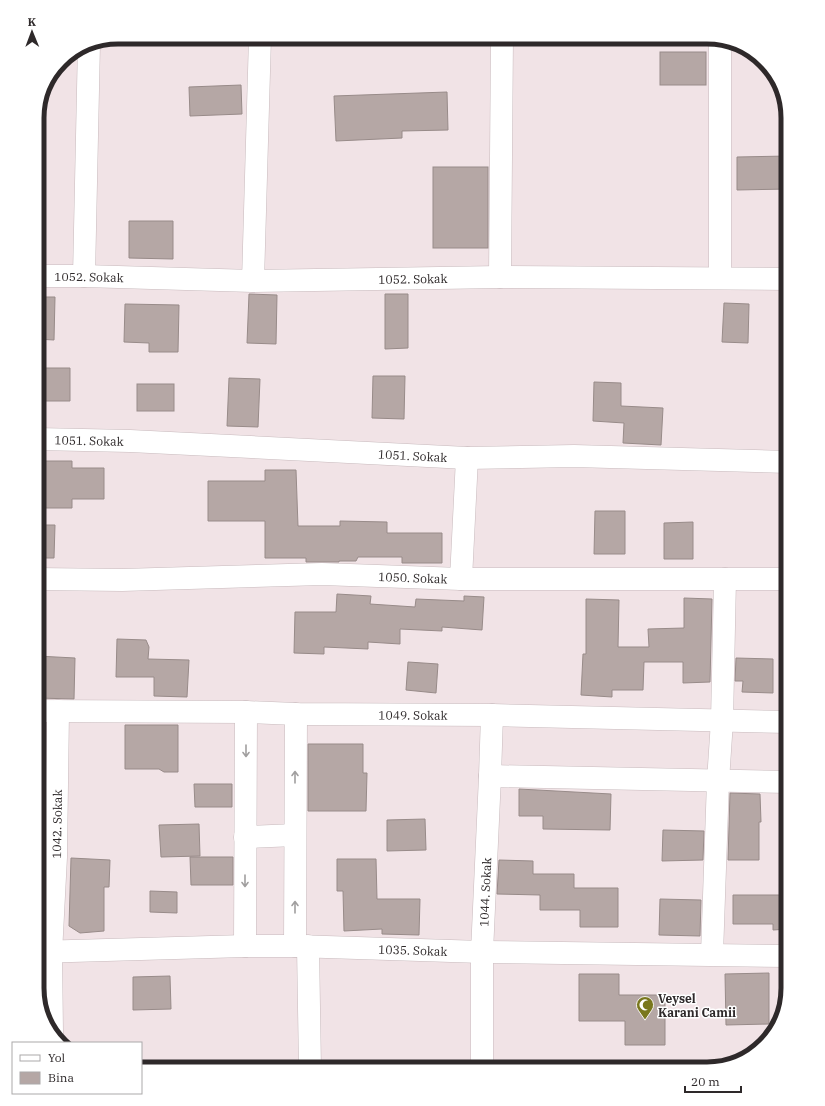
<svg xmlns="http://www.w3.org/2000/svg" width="825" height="1106" viewBox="0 0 825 1106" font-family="'IBM Plex Serif',serif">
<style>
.building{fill:#b5a7a5;stroke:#988b89}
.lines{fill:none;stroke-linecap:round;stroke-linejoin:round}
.minor-casing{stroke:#c8babd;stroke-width:23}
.minor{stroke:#fff;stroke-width:22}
.oneway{stroke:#a19f9f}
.labels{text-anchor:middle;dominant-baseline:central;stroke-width:3;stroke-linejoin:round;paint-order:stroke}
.street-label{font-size:12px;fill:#2e292a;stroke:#fff}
.poi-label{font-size:12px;font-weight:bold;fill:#2e292a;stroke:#fff;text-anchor:start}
.rim{fill:none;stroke:#2e292a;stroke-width:5}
</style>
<rect width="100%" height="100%" fill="#f1e3e6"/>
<g class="building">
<rect x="660" y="52" width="46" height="33"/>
<polygon points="241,85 242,114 190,116 189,87"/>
<polygon points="447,92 448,130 402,131 402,138 336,141 334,96"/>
<polygon points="788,156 788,189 737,190 737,157"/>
<rect x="433" y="167" width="55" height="81"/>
<polygon points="129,221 173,221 173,259 129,258"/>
<polygon points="249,294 277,295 276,344 247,343"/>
<polygon points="385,294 408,294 408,348 385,349"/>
<polygon points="37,297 55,297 54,340 37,339"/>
<polygon points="724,303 749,304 748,343 722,342"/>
<polygon points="125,304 179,305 178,352 149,352 149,343 124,342"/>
<polygon points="42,368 70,368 70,401 37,401 37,375 42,375"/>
<polygon points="373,376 405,376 404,419 372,418"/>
<polygon points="229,378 260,379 258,427 227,426"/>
<polygon points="594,382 621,383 621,406 663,408 661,445 623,443 624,423 593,421"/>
<rect x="137" y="384" width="37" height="27"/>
<polygon points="42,461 72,461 72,468 104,468 104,499 72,499 72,508 42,508"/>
<polygon points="265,470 296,470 298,526 340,526 340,521 387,522 387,533 442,533 442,563 402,563 402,557 358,557 356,561 339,561 339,562 306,562 306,558 265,558 265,521 208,521 208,481 265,481"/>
<polygon points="595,511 625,511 625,554 594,554"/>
<polygon points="693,522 693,559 664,559 664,523"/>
<polygon points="37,525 55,525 54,558 37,558"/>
<polygon points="337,594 371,596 370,604 415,607 416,599 464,601 464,596 484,597 482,630 442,627 442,631 400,629 400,644 368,642 368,649 324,647 324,654 294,653 295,612 336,612"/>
<polygon points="684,598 712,599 710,682 683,683 683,662 644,662 643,690 612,690 612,697 581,695 583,654 586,654 586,599 619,600 618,647 649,647 648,629 684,628"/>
<polygon points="117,639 146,640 149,647 148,659 189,660 187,697 154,696 154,677 116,677"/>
<polygon points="37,656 75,658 74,699 37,698"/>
<polygon points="736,658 773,659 773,693 742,692 743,681 735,681"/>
<polygon points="408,662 438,664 436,693 406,690"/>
<polygon points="125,725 178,725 178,772 164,772 159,769 125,769"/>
<polygon points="308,744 363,744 363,773 367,773 366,811 308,811"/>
<polygon points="194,784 232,784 232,807 195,807"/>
<polygon points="519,789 611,794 610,830 543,829 543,816 519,816"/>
<polygon points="730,793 760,794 761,822 759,822 759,860 728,860"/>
<polygon points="425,819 426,850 387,851 387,820"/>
<polygon points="199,824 200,856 161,857 159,825"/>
<polygon points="663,830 704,831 703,860 662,861"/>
<polygon points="190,857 233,857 233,885 191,885"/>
<polygon points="71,858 110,860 109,887 104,887 104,931 80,933 69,926"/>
<polygon points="337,859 376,859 377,899 420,899 419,935 382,934 382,929 344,931 343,891 337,891"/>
<polygon points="499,860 533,861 533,874 574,874 574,888 618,888 618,927 580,927 580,910 540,910 540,895 497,894"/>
<polygon points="150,891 177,892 177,913 150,912"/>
<polygon points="733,895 788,895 788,929 773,930 773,924 733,924"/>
<polygon points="660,899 701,900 700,936 659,935"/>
<polygon points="769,973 769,1024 726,1025 725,974"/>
<polygon points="579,974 619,974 619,995 665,995 665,1045 625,1045 625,1021 579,1021"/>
<polygon points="170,976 171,1009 133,1010 133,977"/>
</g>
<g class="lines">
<defs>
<g id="minor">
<path id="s1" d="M37,276H84L253,281L500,277L788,279"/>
<polyline points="84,276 89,43"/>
<polyline points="500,277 502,37"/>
<polyline points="720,278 720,39"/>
<polyline points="253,281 260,37"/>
<path id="s2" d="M37,439L130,441L467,458L574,456L788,462"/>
<path id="s3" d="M37,579L122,580L322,574L461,579H788"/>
<polyline points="461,579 467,458"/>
<path id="s4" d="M37,711L246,712L296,714L492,715L788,722"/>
<polyline points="490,776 788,782"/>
<polyline points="245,837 295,835"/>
<polyline points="245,946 246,712"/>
<polyline points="295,946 296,714"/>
<polyline points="308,946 310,1069"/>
<path id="s5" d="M37,952L245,946H295L482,952L788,956"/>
<polyline points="712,954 718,781 722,721 725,579"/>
<path id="s6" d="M52,1033L51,953L56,857L58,711"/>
<path id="s7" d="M482,1069V952L490,776L492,715"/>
</g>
</defs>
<use href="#minor" class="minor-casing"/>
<use href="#minor" class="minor"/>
</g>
<defs><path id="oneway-shaft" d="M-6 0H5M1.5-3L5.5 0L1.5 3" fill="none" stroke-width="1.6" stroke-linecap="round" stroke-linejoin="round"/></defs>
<g class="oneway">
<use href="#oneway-shaft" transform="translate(246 751) rotate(90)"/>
<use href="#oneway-shaft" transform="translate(295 777) rotate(-90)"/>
<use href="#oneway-shaft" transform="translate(245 881) rotate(90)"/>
<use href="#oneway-shaft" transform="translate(295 907) rotate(-90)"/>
</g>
<defs>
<symbol id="mosque-pin" viewBox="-11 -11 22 30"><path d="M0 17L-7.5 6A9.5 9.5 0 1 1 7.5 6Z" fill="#79771d" stroke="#fff"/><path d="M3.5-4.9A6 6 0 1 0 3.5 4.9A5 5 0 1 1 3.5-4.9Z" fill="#fff"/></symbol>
</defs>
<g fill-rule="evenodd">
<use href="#mosque-pin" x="635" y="995" width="20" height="27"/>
</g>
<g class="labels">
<g class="street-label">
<text stroke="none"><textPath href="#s1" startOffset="52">1052. Sokak</textPath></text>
<text stroke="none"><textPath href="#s1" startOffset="376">1052. Sokak</textPath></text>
<text stroke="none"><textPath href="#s2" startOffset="52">1051. Sokak</textPath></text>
<text stroke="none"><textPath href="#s2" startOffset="376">1051. Sokak</textPath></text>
<text stroke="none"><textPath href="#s3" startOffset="376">1050. Sokak</textPath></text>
<text stroke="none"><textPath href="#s4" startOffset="376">1049. Sokak</textPath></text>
<text stroke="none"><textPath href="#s6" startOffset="209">1042. Sokak</textPath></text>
<text stroke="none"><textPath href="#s7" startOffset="177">1044. Sokak</textPath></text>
<text stroke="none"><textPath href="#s5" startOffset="376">1035. Sokak</textPath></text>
</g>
<g class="poi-label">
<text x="658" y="998">Veysel<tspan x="658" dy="14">Karani Camii</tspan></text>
</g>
</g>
<path d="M0 0H825V1106H0ZM118 44H707A74 74 0 0 1 781 118V988A74 74 0 0 1 707 1062H118A74 74 0 0 1 44 988V118A74 74 0 0 1 118 44Z" fill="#fff" fill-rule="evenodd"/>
<path class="rim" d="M118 44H707A74 74 0 0 1 781 118V988A74 74 0 0 1 707 1062H118A74 74 0 0 1 44 988V118A74 74 0 0 1 118 44Z"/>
<rect x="12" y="1042" width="130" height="52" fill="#ffffff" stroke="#aba9aa"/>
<rect x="20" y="1055" width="20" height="6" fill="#ffffff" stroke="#aba9aa"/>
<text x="48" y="1062" font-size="12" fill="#2e292a">Yol</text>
<rect x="20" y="1072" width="20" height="12" fill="#b5a7a5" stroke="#aba9aa"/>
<text x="48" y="1082" font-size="12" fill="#2e292a">Bina</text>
<g transform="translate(32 32) rotate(359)" stroke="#ffffff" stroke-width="3" paint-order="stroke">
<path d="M0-3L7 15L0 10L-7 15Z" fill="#2e292a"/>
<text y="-6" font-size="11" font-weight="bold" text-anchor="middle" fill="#2e292a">K</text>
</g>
<path d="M685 1086v6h56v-6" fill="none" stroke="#2e292a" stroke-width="2"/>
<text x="691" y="1086" font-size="12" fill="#2e292a" stroke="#ffffff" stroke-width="3" paint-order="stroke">20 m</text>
</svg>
